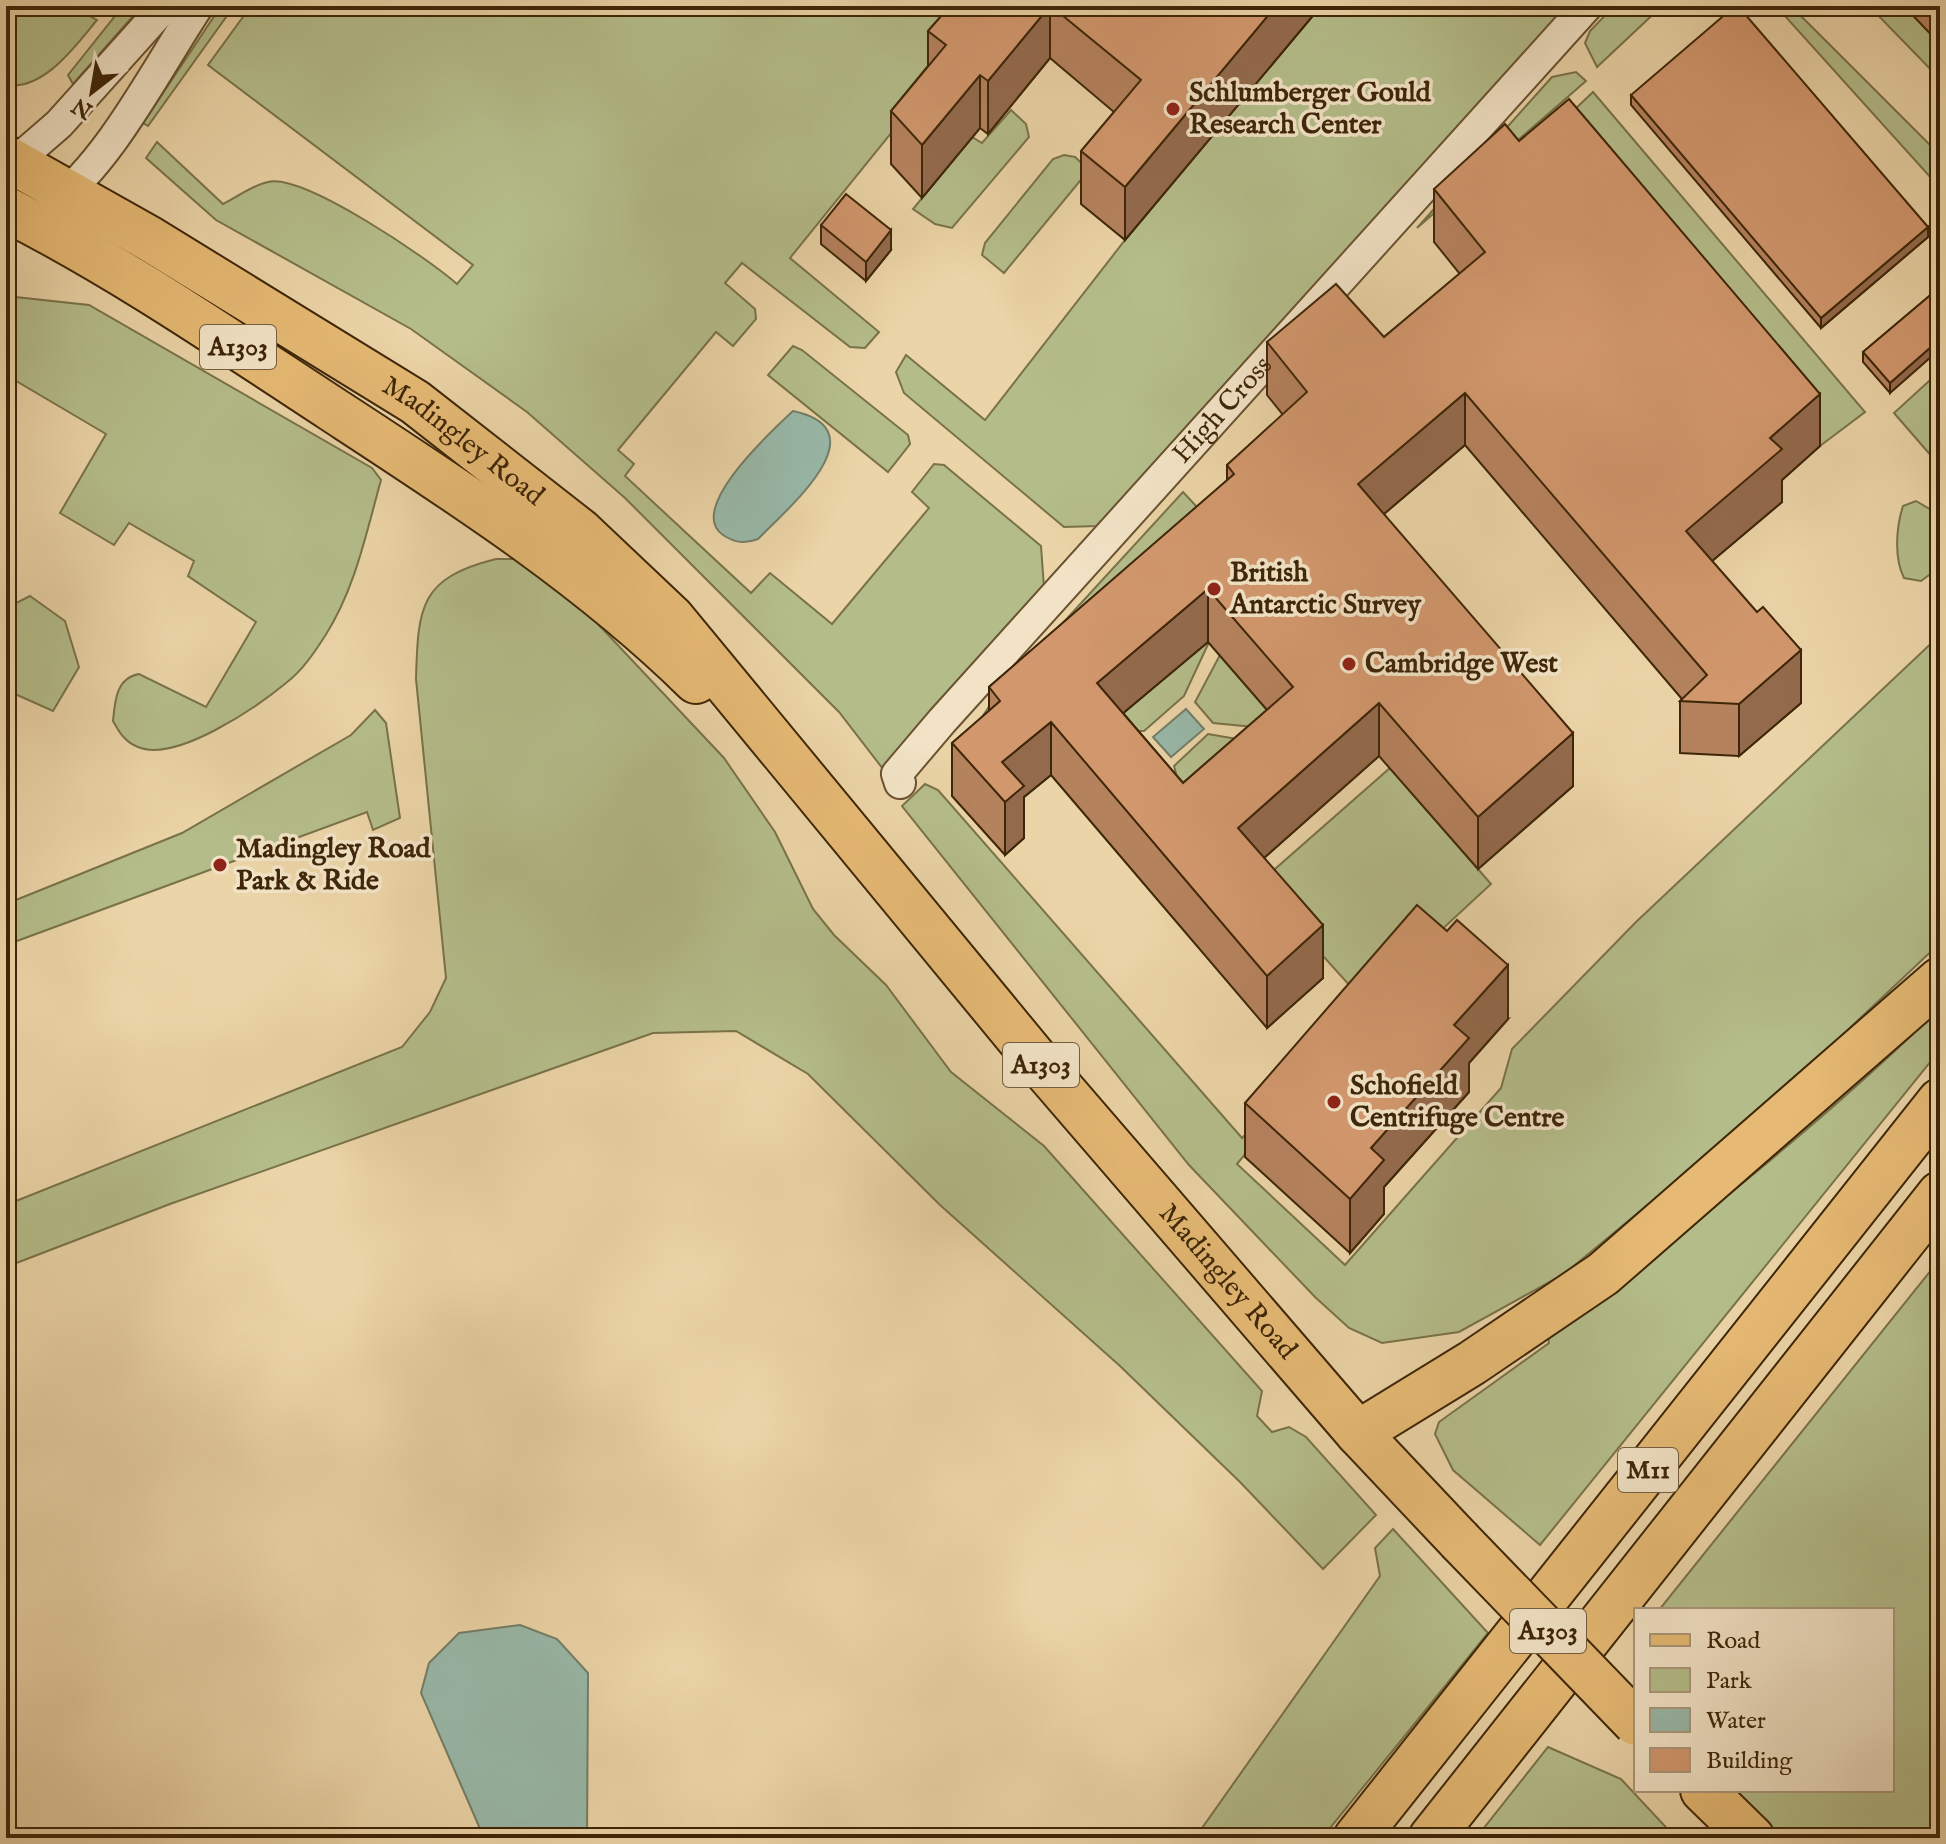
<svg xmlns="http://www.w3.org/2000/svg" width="1946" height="1844" viewBox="0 0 1946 1844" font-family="'IM FELL English',serif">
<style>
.green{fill:#b4bd8a;stroke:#797249;stroke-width:2}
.water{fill:#98b8a8;stroke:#747e68;stroke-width:2}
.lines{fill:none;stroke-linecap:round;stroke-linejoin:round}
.street-casing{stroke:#695230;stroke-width:34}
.primary-casing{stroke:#3e2608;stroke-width:48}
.highway-casing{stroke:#3e2608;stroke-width:48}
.street{stroke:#f2e3c6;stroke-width:30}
.primary{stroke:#e6ba74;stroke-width:44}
.highway{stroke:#e6ba74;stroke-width:44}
.highway-bridge-casing{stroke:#3e2608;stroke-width:48;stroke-linecap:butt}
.highway-bridge{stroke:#e6ba74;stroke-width:44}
.wall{fill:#b5825e;stroke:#3e2608;stroke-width:2;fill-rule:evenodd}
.shaded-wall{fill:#936a4c;stroke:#3e2608;stroke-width:2}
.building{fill:#d2976d;stroke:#3e2608;stroke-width:2;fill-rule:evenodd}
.poi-dot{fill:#8f2418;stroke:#f2e3c6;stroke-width:3}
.labels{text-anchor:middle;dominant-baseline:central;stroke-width:7;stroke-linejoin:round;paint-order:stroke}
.shield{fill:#f2e3c6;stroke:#745f41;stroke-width:2}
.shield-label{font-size:26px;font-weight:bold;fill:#3e2608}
.poi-label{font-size:28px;font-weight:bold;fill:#3e2608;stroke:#f2e3c6;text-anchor:start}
.street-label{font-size:28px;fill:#3e2608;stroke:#f2e3c6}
</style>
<rect width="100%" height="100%" fill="#ebd4a7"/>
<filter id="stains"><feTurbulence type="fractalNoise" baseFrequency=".0025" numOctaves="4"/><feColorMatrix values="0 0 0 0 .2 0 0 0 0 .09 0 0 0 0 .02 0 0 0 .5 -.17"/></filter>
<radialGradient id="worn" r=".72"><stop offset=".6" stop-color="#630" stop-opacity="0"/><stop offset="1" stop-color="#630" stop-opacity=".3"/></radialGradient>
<g class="green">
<path d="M6,6H87L82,12L97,20C76,45 44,91 6,85Z"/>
<polygon points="123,6 142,6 73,84 68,75"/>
<polygon points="221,6 234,6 148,126 143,123"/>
<path d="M251,6H994L790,258L879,332L865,348L850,347L742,263L725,283L755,309L756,319L733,346L716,332L618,450L634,464L625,476L751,593L770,573L832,624L929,508L912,492L934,464L944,465L1041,546L1044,588L883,769L839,712L625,498L527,412L411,329L216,220L146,158L157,142L223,204C237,197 253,185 268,182C303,173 429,259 457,284L473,265L208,65Z"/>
<polygon points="1321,6 1574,6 1109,520 1098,526 1064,527 904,393 896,372 906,355 985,420 1125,240"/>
<polygon points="1614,6 1662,6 1597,67 1585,43 1590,31"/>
<polygon points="1776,6 1791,6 1940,155 1940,188"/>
<polygon points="1869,6 1904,6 1940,44 1940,79"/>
<polygon points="1576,72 1586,81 1417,228 1552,77"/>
<polygon points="1593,92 1865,412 1820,446 1704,312 1505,176"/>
<polygon points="1011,110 1026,124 1029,137 952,228 935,224 913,209 972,137 982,143"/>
<polygon points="1064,155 1075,157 1089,170 1004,273 982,255 985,243 1053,159"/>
<path d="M6,296L89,305L372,468L381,480C366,534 355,589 325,636C314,653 302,671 286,683C257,707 176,763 138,747C125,742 119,732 113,721C115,701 116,678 139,674L206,707L256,622L188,576L194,561L129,523L114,545L60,513L106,434L6,375Z"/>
<polygon points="793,346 802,350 908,435 910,444 888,472 768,375"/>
<polygon points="1940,371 1940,466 1894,413"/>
<polygon points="1183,492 1224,536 979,722 995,697"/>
<path d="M1916,501L1940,515V567L1921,581L1904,578C1894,558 1896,528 1903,506Z"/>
<path d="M496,559H515L566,590L724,758L775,832L813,909L834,935L886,985L951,1072L1044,1146L1262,1391L1257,1416L1272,1432L1289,1427L1306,1437L1376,1515L1323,1569L1240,1482L1120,1366L940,1205L808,1074L736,1031L653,1033L170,1204L6,1267V1205L402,1047L430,1012L446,978L416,679C418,606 420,578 496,559Z"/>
<polygon points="30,596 65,621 79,667 53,711 6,690 6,614 14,604"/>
<polygon points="1940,635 1940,943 1766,1107 1564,1274 1459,1332 1382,1343 1349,1328 1315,1297 1189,1165 902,806 925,784 938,790 1242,1138 1305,1076 1308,1077 1237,1164 1345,1265 1501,1088 1512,1049 1636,922"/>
<polygon points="1210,640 1184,696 1144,731 1125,731 1115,720"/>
<polygon points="1220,655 1285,730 1213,723 1195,702"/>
<polygon points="375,710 386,723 400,818 373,830 367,812 6,945 6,904 182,833 351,735"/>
<polygon points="1208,734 1284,747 1191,828 1174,766"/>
<polygon points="1390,768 1491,884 1424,946 1351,987 1258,884"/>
<path d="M1940,1008V1050L1540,1545L1453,1470L1435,1434L1439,1422L1549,1343L1548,1336C1684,1232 1817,1128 1940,1008Z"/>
<polygon points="1940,1259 1940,1838 1784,1838 1727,1790 1892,1790 1892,1610 1659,1610"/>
<polygon points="1393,1529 1488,1633 1322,1838 1195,1838 1380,1576 1375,1548"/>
<polygon points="1548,1747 1621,1779 1676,1838 1476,1838"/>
</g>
<g class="water">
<path d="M793,411C882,430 787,509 758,539C745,544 735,543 723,535C685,509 774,429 793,411Z"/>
<polygon points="1186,709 1204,729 1171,757 1153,737"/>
<polygon points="520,1625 557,1639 588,1673 587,1838 484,1838 421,1693 429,1663 459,1633"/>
</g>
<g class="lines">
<defs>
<g id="street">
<polyline points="6,170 59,124 165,6"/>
<path d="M53,203C108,165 160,63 198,6"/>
<path id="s1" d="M900,783L897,774L942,721L1587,6"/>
</g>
<g id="primary">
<path id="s2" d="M6,158L150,239L415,402L580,531L672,618L1034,1057L1358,1433"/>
<path d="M6,209C120,267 225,339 332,409C459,492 587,574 696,681"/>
</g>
<g id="highway">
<polyline points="1459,1540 1358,1433 1472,1363 1603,1274 1940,980"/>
<polyline points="1703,1790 1752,1838"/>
<polyline points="1356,1838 1940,1101"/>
<polyline points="1431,1838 1940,1194"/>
</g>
</defs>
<use href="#street" class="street-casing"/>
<use href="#primary" class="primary-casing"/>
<use href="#highway" class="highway-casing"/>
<use href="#street" class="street"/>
<use href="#primary" class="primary"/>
<use href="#highway" class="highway"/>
<defs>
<polyline id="highway-bridge" points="1459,1540 1636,1723"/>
</defs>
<use href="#highway-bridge" class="highway-bridge-casing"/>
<use href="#highway-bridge" class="highway-bridge"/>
</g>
<g class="wall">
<polygon points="950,6 1321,6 1125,240 1081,204 1081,151 1114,112 1050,58 988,134 980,128 922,198 891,164 891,111 928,66 928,31"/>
<polygon points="1904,6 1940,6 1940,44"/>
<polygon points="1631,95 1928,237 1821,328 1631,105"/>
<path d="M1519,141L1820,446L1782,480V502L1712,561L1801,703L1739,756L1680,753V701L1682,699L1465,445L1384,514L1573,786L1478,869L1379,756L1264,858L1323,978L1267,1028L1051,775L1024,797V838L1005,855L952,796V743L989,712V687L1227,481V465L1283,415L1267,395V342L1384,337L1460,274L1434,242V189ZM1208,642L1267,710L1183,783L1123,713Z"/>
<polygon points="821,225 891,250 866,281 821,244"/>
<polygon points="1940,287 1890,393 1863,362 1863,352"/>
<polygon points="1508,1019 1469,1063 1469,1092 1384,1187 1384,1214 1350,1253 1245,1157 1245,1103"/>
</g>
<g class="shaded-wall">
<polygon points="1050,6 1050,58 988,134 988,81"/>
<polygon points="1276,6 1321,6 1125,240 1125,187"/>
<polygon points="980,75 980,128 922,198 922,145"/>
<polygon points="1928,227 1928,237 1821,328 1821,318"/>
<polygon points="891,230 891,250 866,281 866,262"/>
<polygon points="1940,339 1940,349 1890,393 1890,383"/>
<polygon points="1465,393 1465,445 1358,536 1358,484"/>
<polygon points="1820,394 1820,446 1782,480 1782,502 1686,583 1686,531 1770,438"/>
<polygon points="1208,589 1208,642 1097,735 1097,683"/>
<polygon points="1801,650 1801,703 1739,756 1739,704"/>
<polygon points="1379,703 1379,756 1238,881 1238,828"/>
<polygon points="1051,722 1051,775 1024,797 1024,838 1005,855 1005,802 1002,762"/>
<polygon points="1573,733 1573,786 1478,869 1478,817"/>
<polygon points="1323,925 1323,978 1267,1028 1267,976"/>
<polygon points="1508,965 1508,1019 1469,1063 1469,1092 1384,1187 1384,1214 1350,1253 1350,1199 1371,1148 1454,1025"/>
</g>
<g class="building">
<polygon points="950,6 1050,6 988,81 980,75 922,145 891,111 946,45 928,31"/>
<polygon points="1051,6 1276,6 1125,187 1081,151 1141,80"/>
<polygon points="1735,6 1738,6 1928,227 1821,318 1631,95"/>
<path d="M1569,99L1820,394L1770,438L1782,449L1686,531L1757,612L1763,607L1801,650L1739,704L1680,701L1707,675L1465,393L1358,484L1573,733L1478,817L1379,703L1238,828L1323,925L1267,976L1051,722L1002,762L1024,786L1005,802L952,743L1000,701L989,687L1234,474L1227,465L1307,392L1267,342L1336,284L1384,337L1485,252L1434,189L1505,124L1519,141ZM1208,589L1293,687L1183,783L1097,683Z"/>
<polygon points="846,194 891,230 866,262 821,225"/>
<polygon points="1940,287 1940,339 1890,383 1863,352"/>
<polygon points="1417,905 1447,931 1457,920 1508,965 1454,1025 1469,1038 1371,1148 1384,1160 1350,1199 1245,1103"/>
</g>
<g class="poi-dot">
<circle cx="1173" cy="109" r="8"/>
<circle cx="1214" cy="589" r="8"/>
<circle cx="1349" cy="664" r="8"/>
<circle cx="220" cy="865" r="8"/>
<circle cx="1334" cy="1102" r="8"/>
</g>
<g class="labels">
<g class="shield">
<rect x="200" y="325" width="76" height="44" rx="6"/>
<rect x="1003" y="1043" width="76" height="44" rx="6"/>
<rect x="1618" y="1448" width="60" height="44" rx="6"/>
<rect x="1510" y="1609" width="76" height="44" rx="6"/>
</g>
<g class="shield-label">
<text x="238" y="347">A1303</text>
<text x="1041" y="1065">A1303</text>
<text x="1648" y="1470">M11</text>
<text x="1548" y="1631">A1303</text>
</g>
<g class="poi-label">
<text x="1189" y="93">Schlumberger Gould<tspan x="1189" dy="32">Research Center</tspan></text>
<text x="1230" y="573">British<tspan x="1230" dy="32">Antarctic Survey</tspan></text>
<text x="1365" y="664">Cambridge West</text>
<text x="236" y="849">Madingley Road<tspan x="236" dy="32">Park &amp; Ride</tspan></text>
<text x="1350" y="1086">Schofield<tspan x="1350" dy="32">Centrifuge Centre</tspan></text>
</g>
<g class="street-label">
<text stroke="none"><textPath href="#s1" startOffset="498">High Cross</textPath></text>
<text stroke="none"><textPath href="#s2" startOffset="538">Madingley Road</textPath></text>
<text stroke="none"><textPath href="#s2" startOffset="1678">Madingley Road</textPath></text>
</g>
</g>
<rect width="1946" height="1844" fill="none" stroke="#ebd4a7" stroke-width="32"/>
<rect x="8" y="8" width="1930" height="1828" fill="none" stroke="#3e2608" stroke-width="4"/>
<rect x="16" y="16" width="1914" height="1812" fill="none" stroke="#3e2608" stroke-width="2"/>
<rect x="1634" y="1608" width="260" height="184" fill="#f2e3c6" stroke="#aa977a" stroke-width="2"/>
<rect x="1650" y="1634" width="40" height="12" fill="#e6ba74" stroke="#aa977a" stroke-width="2"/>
<text x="1706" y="1648" font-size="24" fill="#3e2608">Road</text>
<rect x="1650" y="1668" width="40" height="24" fill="#b4bd8a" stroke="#aa977a" stroke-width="2"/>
<text x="1706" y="1688" font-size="24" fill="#3e2608">Park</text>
<rect x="1650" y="1708" width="40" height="24" fill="#98b8a8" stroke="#aa977a" stroke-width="2"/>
<text x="1706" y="1728" font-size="24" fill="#3e2608">Water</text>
<rect x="1650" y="1748" width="40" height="24" fill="#d2976d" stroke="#aa977a" stroke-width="2"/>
<text x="1706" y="1768" font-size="24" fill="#3e2608">Building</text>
<g transform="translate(92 92) rotate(211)" stroke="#f2e3c6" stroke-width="6" paint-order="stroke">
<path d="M0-6L14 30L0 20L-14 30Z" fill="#3e2608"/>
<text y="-12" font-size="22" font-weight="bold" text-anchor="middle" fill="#3e2608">N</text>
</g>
<rect width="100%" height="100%" filter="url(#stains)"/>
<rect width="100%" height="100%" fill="url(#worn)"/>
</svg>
